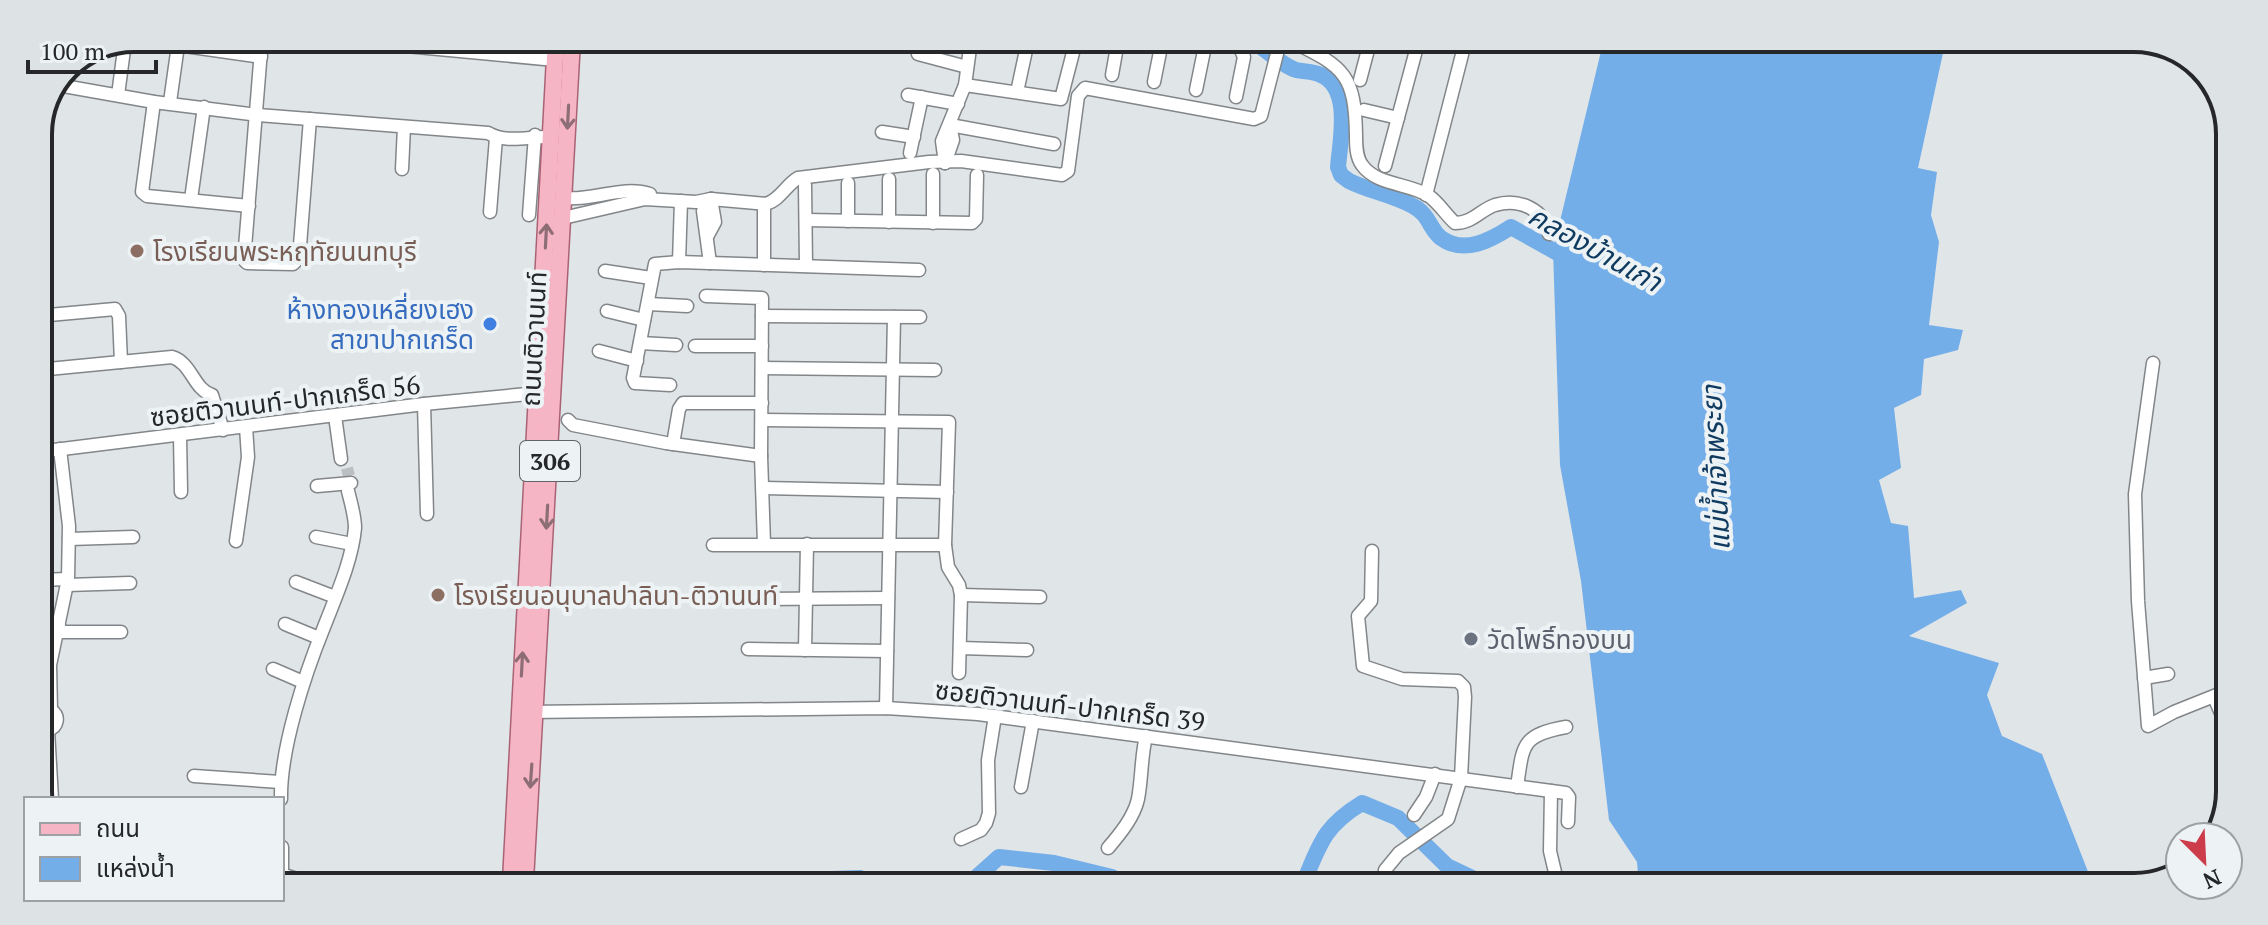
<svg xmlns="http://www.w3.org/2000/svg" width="2268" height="925" viewBox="0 0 2268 925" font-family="'PT Serif','Noto Sans Thai',serif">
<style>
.water{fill:#74aee8}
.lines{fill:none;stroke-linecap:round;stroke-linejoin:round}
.river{stroke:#74aee8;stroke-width:16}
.minor-tunnel{stroke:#bbbfc2;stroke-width:12;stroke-dasharray:12 6;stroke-linecap:butt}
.minor-casing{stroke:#828689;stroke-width:15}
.major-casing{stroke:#a96375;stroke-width:19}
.minor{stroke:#fff;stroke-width:12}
.major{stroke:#f6b5c5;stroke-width:16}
.oneway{stroke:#8e6e76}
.education-dot{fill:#8d6e63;stroke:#edf2f5;stroke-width:3}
.shop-dot{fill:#3f7fe0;stroke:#edf2f5;stroke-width:3}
.worship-dot{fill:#6b7280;stroke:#edf2f5;stroke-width:3}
.labels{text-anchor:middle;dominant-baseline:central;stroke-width:8;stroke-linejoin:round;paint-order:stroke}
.shield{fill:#edf2f5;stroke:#616466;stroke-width:2}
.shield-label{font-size:24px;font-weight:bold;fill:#252728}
.education-label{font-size:26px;fill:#785e54;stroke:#edf2f5;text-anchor:start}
.shop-label{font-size:26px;fill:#366cbe;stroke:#edf2f5;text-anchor:end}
.street-label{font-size:26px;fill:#252728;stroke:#edf2f5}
.worship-label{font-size:26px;fill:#5b616d;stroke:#edf2f5;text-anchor:start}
.water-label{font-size:28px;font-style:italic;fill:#103b60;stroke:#edf2f5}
.rim{fill:none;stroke:#252728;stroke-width:4}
</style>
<rect width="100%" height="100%" fill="#e0e5e8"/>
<polygon class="water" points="1603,43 1945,44 1918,168 1937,172 1931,215 1939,242 1929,325 1963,330 1958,350 1924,359 1921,395 1894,408 1901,468 1879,480 1891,523 1908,526 1914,598 1961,590 1967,603 1909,636 1999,663 1987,695 2002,736 2042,754 2094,887 1639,885 1637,862 1609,820 1581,581 1560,465 1553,250"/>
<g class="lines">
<g class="river">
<path d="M1254,42C1268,51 1281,65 1296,70C1304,72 1313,71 1321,75C1352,88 1340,141 1338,167L1341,175L1349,181C1369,191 1393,195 1413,206C1429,214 1430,230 1441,238C1464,255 1491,240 1511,227L1570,260"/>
<polyline points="826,882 832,879 860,878 863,883"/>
<polyline points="970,883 999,857 1054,863 1112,877 1118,883"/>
<path d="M1303,884C1320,844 1323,827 1362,803L1398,818L1447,866L1487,885"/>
</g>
<polyline class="minor-tunnel" points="347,468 349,476"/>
<defs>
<g id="minor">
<polyline points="262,38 244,260 247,263 293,264 299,258 310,119"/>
<polyline points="331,39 555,60"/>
<path d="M1179,42C1199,47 1219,43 1239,46L1244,57L1236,97"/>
<path d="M1293,42C1345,67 1355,76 1356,135C1356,145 1356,157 1362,165C1377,186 1410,183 1429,196C1439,203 1446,215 1455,223C1473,223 1480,210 1495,205C1519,198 1545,209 1549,234"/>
<polyline points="178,45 261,57"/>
<polyline points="918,54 967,67"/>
<polyline points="1112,75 1118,41"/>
<polyline points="1360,80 1370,42"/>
<polyline points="1154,82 1162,42"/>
<path d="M58,85L154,102L258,115L488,133C507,144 530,136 550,137"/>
<polyline points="965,85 1061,99 1076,41"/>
<polyline points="66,86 69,65"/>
<polyline points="1196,90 1205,46"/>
<polyline points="1017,92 1028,41"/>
<polyline points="118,95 125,42"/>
<polyline points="908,95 958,104"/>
<polyline points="154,102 142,192 147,196 249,206"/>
<polyline points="170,102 179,38"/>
<polyline points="1364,110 1398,118"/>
<polyline points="950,125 1054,144"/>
<polyline points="882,132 914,137"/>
<polyline points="910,153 922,97"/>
<polyline points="945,163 942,141 965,85 971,41"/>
<polyline points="945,163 953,140 950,125"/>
<polyline points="1385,166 1418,43"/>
<polyline points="402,169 404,127"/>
<polyline points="805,185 806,266"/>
<polyline points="1426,195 1465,43"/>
<path d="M565,198C592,201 623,185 650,194"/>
<polyline points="191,199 204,107"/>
<polyline points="764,209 764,265"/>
<polyline points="490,212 496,138"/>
<polyline points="529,215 535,135"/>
<path d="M563,218L645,199L696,202L711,199L766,204C780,200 786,185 798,178L929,162L961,161L1062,175L1068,171L1078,96L1085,88L1254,119L1261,116L1280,42"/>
<polyline points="806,220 972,223 976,219 977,175"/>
<polyline points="848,221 848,183"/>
<polyline points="889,222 889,179"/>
<polyline points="933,223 933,174"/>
<polyline points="708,235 715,222 711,199"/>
<polyline points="679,262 681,201"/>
<polyline points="710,263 703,211 711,199"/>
<polyline points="605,271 651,278"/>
<polyline points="706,296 762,298 761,456 764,544"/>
<polyline points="648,304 687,306"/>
<polyline points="607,311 644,320"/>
<polyline points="38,316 115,309 119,316 121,362"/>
<polyline points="762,316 920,317"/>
<polyline points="640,343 676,345"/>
<polyline points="695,346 762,346"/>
<polyline points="599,351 637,361"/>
<polyline points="2153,363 2135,494 2138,601 2148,726 2174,712 2224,692"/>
<polyline points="762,368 935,370"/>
<path d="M38,370L172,357C192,363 193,389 212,395L223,430"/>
<polyline points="670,385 635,383 633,378 655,264 679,262 919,270"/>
<polyline points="424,404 427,514"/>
<polyline points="335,416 341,459"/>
<polyline points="568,420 573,425 666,443 761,456"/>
<polyline points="762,420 949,422 945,545 948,567 959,585 961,595 959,673"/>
<polyline points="180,436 181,492"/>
<polyline points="673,444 679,409 683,403 762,403"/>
<polyline points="38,452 424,404 538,393"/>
<polyline points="317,486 351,483"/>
<polyline points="764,488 947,492"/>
<polyline points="316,537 352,544"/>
<polyline points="69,539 133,537"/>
<polyline points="236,541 248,457 246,427"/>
<polyline points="713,545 945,545"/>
<polyline points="1372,551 1371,601 1358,616 1363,666 1402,679 1458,681 1464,687 1465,697 1461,778 1448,819 1399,853 1385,870 1383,884"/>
<polyline points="38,580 68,579"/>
<polyline points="296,582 335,597"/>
<polyline points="67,585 130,583"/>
<polyline points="961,595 1040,597"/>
<polyline points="755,599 888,598"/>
<polyline points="285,624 319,638"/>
<polyline points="38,627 59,626"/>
<polyline points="58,632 121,632"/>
<polyline points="960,648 1027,650"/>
<polyline points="748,649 887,651"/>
<polyline points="805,650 807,544"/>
<polyline points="273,669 303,682"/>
<polyline points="2144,678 2168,674"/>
<polyline points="2214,697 2224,720"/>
<polyline points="886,708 894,317"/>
<polyline points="527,712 886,708 978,714 1566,793 1569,797 1568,822"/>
<path d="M38,726L48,730C58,727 60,716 51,710L50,665L68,579L69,526L60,449"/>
<polyline points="48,730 52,799"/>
<polyline points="194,776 280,782"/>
<polyline points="1021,787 1033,721"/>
<path d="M1517,787C1523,745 1521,735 1566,727"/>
<polyline points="1551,791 1550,851 1558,885"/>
<path d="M281,799C280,749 305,674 324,627C336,596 352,561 355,528C355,516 351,503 348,491"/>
<polyline points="1414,815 1426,797 1435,774"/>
<polyline points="961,839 981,830 986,823 989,813 988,760 995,716"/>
<polyline points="282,847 282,875"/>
<path d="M1108,848C1120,834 1134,817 1138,799C1142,778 1141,757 1146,736"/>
<polyline points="284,875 303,881"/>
</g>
<g id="major">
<polyline points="511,881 556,39"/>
<polyline points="525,881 572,40"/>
</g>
</defs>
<use href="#minor" class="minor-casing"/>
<use href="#major" class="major-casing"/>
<use href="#minor" class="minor"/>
<use href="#major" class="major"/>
</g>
<defs><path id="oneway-shaft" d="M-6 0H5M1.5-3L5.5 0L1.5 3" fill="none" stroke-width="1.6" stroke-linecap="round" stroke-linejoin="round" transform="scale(2)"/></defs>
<g class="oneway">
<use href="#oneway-shaft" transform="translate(568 117) rotate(93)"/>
<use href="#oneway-shaft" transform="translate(546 236) rotate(-87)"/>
<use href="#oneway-shaft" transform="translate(547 517) rotate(93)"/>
<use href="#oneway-shaft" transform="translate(522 664) rotate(-87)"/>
<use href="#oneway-shaft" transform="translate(531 776) rotate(94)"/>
</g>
<g class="education-dot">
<circle cx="137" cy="251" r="8"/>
<circle cx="438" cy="595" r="8"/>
</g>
<circle class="shop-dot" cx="490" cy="324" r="8"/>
<circle class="worship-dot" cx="1471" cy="639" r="8"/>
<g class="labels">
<rect class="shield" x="520" y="441" width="60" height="40" rx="6"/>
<g class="shield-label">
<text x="550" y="461">306</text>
</g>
<g class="education-label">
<text x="153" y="251">โรงเรียนพระหฤทัยนนทบุรี</text>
<text x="454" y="595">โรงเรียนอนุบาลปาลินา-ติวานนท์</text>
</g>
<g class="shop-label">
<text x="474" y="309">ห้างทองเหลี่ยงเฮง<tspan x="474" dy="30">สาขาปากเกร็ด</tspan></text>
</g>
<g class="street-label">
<text transform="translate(533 339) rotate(-87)">ถนนติวานนท์</text>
<text transform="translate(285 400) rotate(-7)">ซอยติวานนท์-ปากเกร็ด 56</text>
<text transform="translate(1070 705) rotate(7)">ซอยติวานนท์-ปากเกร็ด 39</text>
</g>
<g class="worship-label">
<text x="1487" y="639">วัดโพธิ์ทองบน</text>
</g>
<g class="water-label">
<text transform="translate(1595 248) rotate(29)">คลองบ้านเก่า</text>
<text transform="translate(1715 468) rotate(-93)">แม่น้ำเจ้าพระยา</text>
</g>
</g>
<path d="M0 0H2268V925H0ZM134 52H2134A82 82 0 0 1 2216 134V791A82 82 0 0 1 2134 873H134A82 82 0 0 1 52 791V134A82 82 0 0 1 134 52Z" fill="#dde2e5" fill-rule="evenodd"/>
<path class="rim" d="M134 52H2134A82 82 0 0 1 2216 134V791A82 82 0 0 1 2134 873H134A82 82 0 0 1 52 791V134A82 82 0 0 1 134 52Z"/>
<rect x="24" y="797" width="260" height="104" fill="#edf2f5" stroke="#9da1a3" stroke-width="2"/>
<rect x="40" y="823" width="40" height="12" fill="#f6b5c5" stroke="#9da1a3" stroke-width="2"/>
<text x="96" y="837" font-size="24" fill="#252728">ถนน</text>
<rect x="40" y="857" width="40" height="24" fill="#74aee8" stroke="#9da1a3" stroke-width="2"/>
<text x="96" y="877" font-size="24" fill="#252728">แหล่งน้ำ</text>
<g transform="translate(2204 861) rotate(156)"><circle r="38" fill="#edf2f5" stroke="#9da1a3" stroke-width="2"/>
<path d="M0-6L14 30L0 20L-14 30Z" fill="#cc3c4b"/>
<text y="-12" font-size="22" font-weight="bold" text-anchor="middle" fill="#252728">N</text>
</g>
<path d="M28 60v12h128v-12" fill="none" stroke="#252728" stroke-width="4"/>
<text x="40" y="60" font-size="24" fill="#252728" stroke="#edf2f5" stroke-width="6" paint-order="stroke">100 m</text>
</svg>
